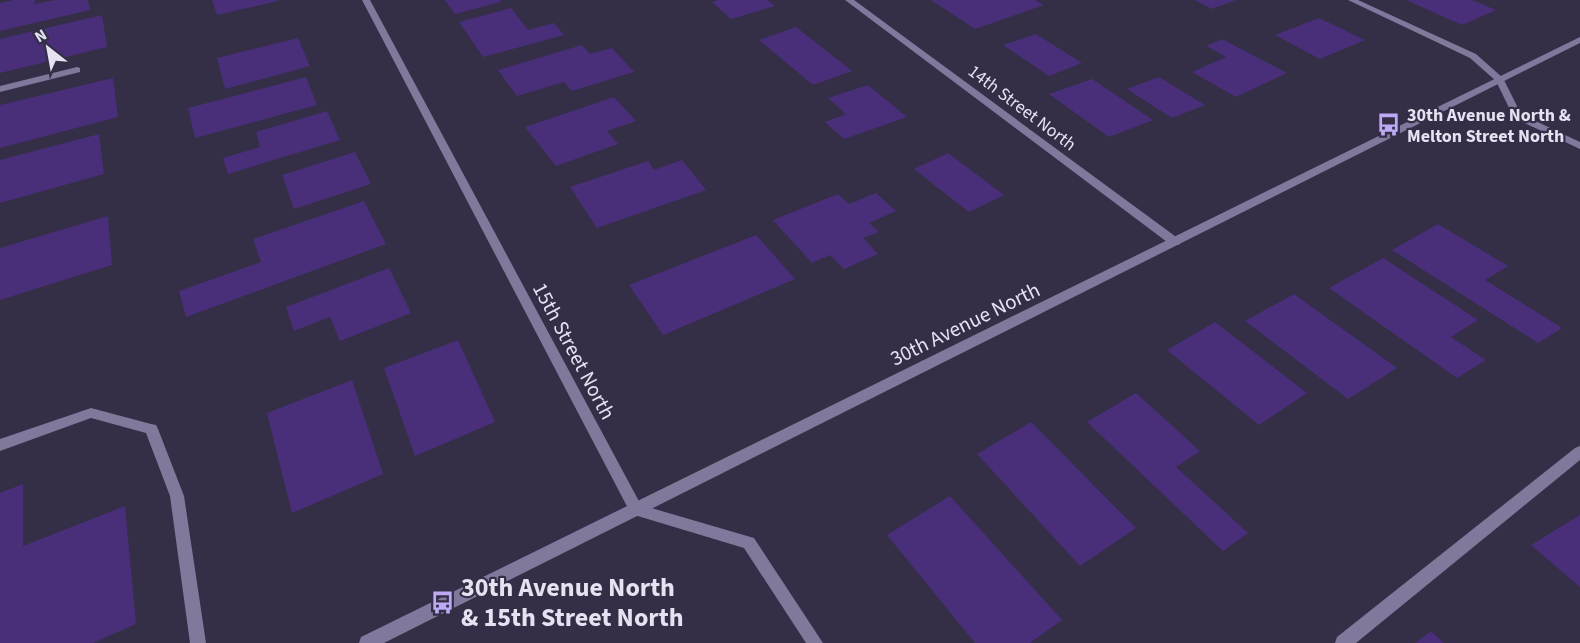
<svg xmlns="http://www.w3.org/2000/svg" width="1580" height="643" viewBox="0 0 1580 643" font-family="'Source Sans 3',sans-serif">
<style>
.building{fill:#492f7a}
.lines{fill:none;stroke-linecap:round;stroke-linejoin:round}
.service{fill:#81789c;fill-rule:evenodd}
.minor{fill:#81789c;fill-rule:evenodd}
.tertiary{fill:#81789c;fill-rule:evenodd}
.labels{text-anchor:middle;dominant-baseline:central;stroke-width:4.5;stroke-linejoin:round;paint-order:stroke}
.far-street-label{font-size:18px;fill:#e6e2f2;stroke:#342e46}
.far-poi-label{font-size:18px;font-weight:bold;fill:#e6e2f2;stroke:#342e46;text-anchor:start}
.street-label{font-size:21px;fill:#e6e2f2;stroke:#342e46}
.near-poi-label{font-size:26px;font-weight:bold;fill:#e6e2f2;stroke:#342e46;text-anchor:start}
</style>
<rect width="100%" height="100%" fill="#342e46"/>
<g class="building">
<polygon points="14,0 35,0 35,4 55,0 88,0 90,10 0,31 0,3"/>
<polygon points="212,0 278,0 278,1 217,15"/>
<polygon points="445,0 499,0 501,2 455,14"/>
<polygon points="718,0 767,0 775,6 731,19 712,2"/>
<polygon points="931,0 1035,0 1044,5 975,29"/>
<polygon points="1195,0 1236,0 1212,9"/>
<polygon points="1406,0 1472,0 1496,10 1462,25"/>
<polygon points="511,8 528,30 554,23 564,35 483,57 459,22"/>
<polygon points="102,15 107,47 0,73 0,39"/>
<polygon points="1319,18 1365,40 1320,59 1275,35"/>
<polygon points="796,27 852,71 813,85 759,40"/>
<polygon points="1036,34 1082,63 1049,76 1003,45"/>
<polygon points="298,38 310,66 225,89 217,58"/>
<polygon points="1222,39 1287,73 1236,97 1192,72 1226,57 1206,46"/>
<polygon points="582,45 590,54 612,48 634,72 572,91 564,82 517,96 498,70"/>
<polygon points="306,77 317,105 195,138 188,108"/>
<polygon points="1159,77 1205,105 1172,118 1127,89"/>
<polygon points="113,78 118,117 0,148 0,105"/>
<polygon points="1092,79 1153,120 1109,137 1049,94"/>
<polygon points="868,85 907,117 844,139 825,122 846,114 828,98"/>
<polygon points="614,97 636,121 607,131 618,144 556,166 525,127"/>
<polygon points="327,111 340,140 228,174 223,158 260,147 256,132"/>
<polygon points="99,134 104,174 0,203 0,160"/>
<polygon points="355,152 371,184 294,209 282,175"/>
<polygon points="948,153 1004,195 969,212 914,169"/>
<polygon points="682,160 706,190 597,228 570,187 648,161 654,170"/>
<polygon points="876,193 896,211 869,223 879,232 863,238 878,254 844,269 830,255 812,263 773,220 838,194 849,204"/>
<polygon points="364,201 386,244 186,317 179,291 261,262 253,239"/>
<polygon points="108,216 112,265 0,300 0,248"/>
<polygon points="1438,224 1508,266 1485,280 1562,328 1538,343 1392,250"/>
<polygon points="756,235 795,279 663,335 629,285"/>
<polygon points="1383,258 1478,320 1451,337 1486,360 1457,378 1329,288"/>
<polygon points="389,268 411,313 340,341 330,317 294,331 286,307"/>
<polygon points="1294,294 1397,368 1348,399 1245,321"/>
<polygon points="1215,322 1307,393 1259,425 1167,350"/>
<polygon points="458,340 495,422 415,456 384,368"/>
<polygon points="352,380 383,474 292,513 267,413"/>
<polygon points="1136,393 1200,451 1176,467 1248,533 1223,551 1087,422"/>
<polygon points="1031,422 1136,528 1080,566 977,454"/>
<polygon points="23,484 23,546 125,506 136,624 93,643 0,643 0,493"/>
<polygon points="950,496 1062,620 1030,643 975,643 887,535"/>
<polygon points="1580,515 1580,587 1531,545"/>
<polygon points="1431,631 1444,643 1415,643"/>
</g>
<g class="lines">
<g class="service">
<polygon points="77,67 80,68 80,72 0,92 0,86"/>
<polygon points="91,408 151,424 156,425 158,429 184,496 206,643 190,643 170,496 146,433 91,418 0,451 0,439"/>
<polygon points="1580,446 1580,460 1356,643 1335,643 1337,637 1575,448"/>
</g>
<g class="minor">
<polygon points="362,0 370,0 641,505 754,538 823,643 806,643 744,548 631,514"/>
<polygon points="845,0 854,0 1179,239 1180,242 1179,245 1171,245"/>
<polygon points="1348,0 1358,0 1476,54 1503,78 1521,114 1580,142 1580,149 1514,118 1496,81 1470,58"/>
</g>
<polygon class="tertiary" points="1580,37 1580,43 384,643 359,643 361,637"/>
</g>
<defs>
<symbol id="bus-bare" viewBox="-9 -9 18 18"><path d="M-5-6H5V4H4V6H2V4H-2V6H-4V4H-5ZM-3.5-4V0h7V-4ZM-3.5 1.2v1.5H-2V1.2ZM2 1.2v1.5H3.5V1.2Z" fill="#bda9f5" stroke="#342e46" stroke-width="2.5" paint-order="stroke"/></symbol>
</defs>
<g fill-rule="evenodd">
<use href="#bus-bare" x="1372" y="108" width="33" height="33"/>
<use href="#bus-bare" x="426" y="586" width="33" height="33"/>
</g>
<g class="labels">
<g class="far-street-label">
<text transform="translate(1022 108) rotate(37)">14th Street North</text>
</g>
<g class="far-poi-label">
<text x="1407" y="115">30th Avenue North &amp;<tspan x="1407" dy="21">Melton Street North</tspan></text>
</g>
<g class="street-label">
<text transform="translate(965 324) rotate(-26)">30th Avenue North</text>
<text transform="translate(574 351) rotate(62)">15th Street North</text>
</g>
<g class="near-poi-label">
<text x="461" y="587">30th Avenue North<tspan x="461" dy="30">&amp; 15th Street North</tspan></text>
</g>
</g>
<g transform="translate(48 48) rotate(329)" stroke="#342e46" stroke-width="4.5" paint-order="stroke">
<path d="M0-4.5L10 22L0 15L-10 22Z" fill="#e6e2f2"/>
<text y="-9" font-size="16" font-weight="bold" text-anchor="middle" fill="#e6e2f2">N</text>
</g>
</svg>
